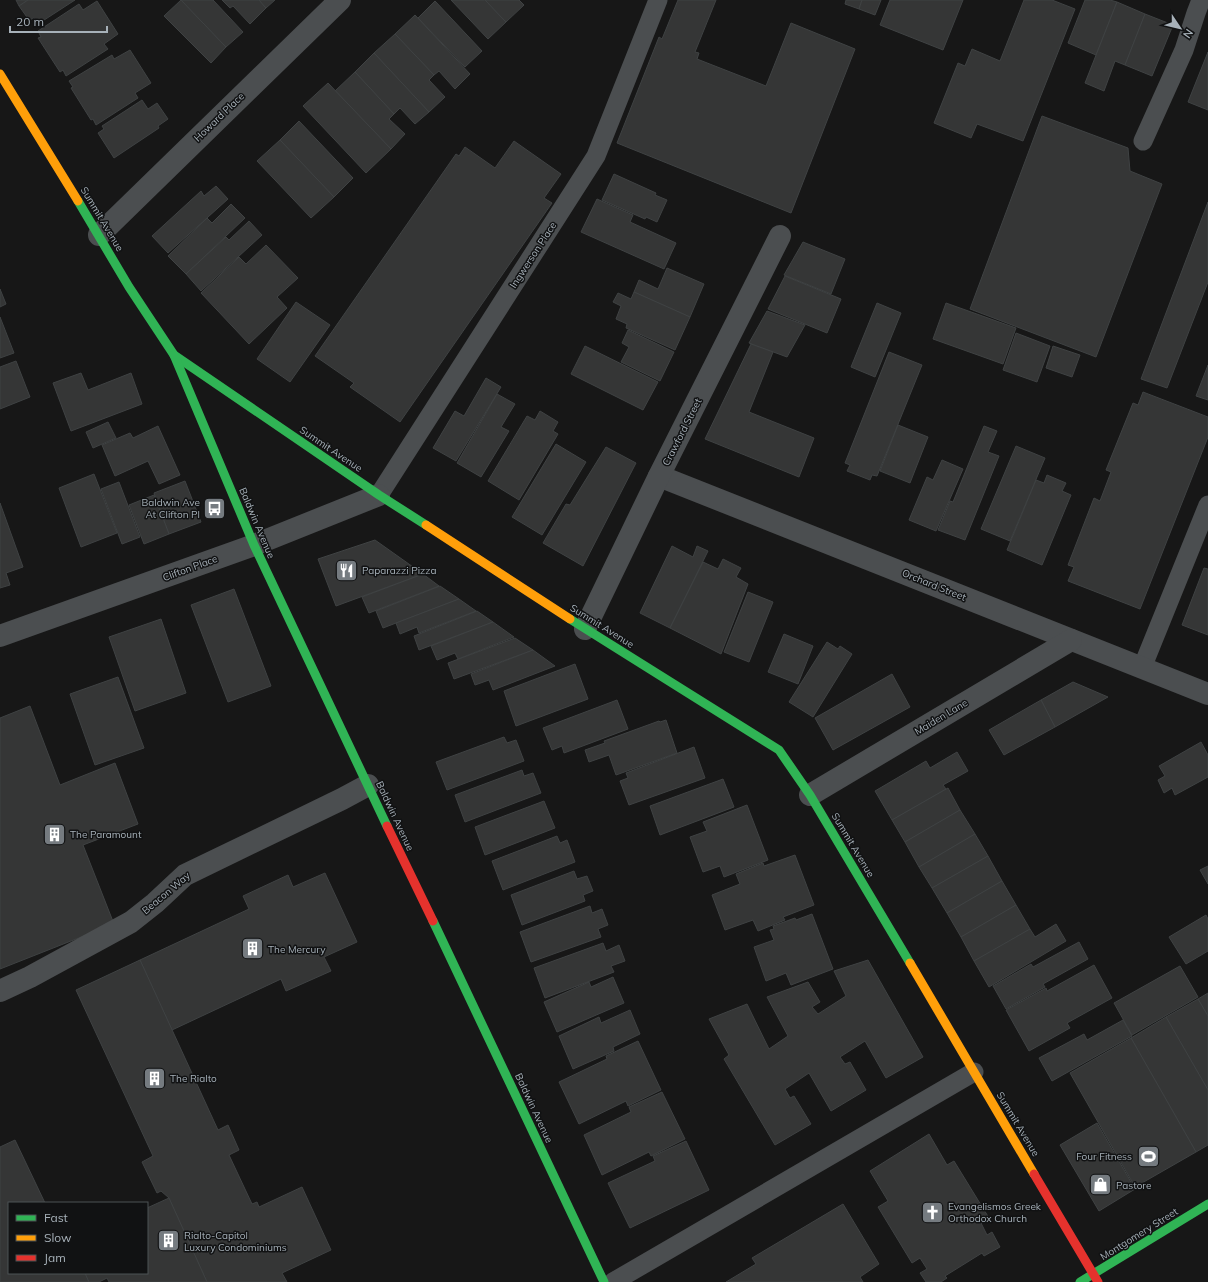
<svg xmlns="http://www.w3.org/2000/svg" width="1208" height="1282" viewBox="0 0 1208 1282" font-family="Mulish,sans-serif">
<style>
.building{fill:#353636;stroke:#3f4243}
.lines{fill:none;stroke-linecap:round;stroke-linejoin:round}
.lane{stroke:#4b4e50;stroke-width:19}
.street{stroke:#4b4e50;stroke-width:22}
.fast{stroke:#30b455;stroke-width:9}
.slow{stroke:#ff9f0a;stroke-width:9}
.jam{stroke:#e5322d;stroke-width:9}
.labels{text-anchor:middle;dominant-baseline:central;stroke-width:3;stroke-linejoin:round;paint-order:stroke}
.street-label{font-size:10px;fill:#a7b1b9;stroke:#111213}
.poi-label{font-size:10px;fill:#a7b1b9;stroke:#111213;text-anchor:start}
</style>
<rect width="100%" height="100%" fill="#171717"/>
<g class="building">
<polygon points="16,0 28,0 19,6"/>
<polygon points="28,0 75,0 38,24 34,18 29,20 19,6"/>
<polygon points="181,0 226,47 211,63 164,16"/>
<polygon points="181,0 213,0 243,32 226,47"/>
<polygon points="222,0 259,0 266,8 250,24 233,6 230,8"/>
<polygon points="259,0 275,0 266,8"/>
<polygon points="451,0 485,0 506,22 488,39"/>
<polygon points="485,0 519,0 524,5 506,22"/>
<polygon points="678,0 716,0 695,52 699,53 697,59 766,86 791,23 855,49 791,213 617,143 659,37 662,39"/>
<polygon points="846,0 862,0 859,9 845,4"/>
<polygon points="862,0 881,0 875,15 859,9"/>
<polygon points="890,0 963,0 943,50 880,25"/>
<polygon points="1024,0 1052,0 1075,9 1023,141 977,124 971,138 934,123 958,63 965,66 972,49 1000,61"/>
<polygon points="1085,0 1110,0 1117,2 1096,55 1068,43"/>
<polygon points="97,1 118,34 104,44 108,49 66,76 63,70 60,72 38,38 41,37 38,31 79,4 83,10"/>
<polygon points="435,1 482,51 465,67 418,18"/>
<polygon points="1117,2 1145,14 1125,65 1115,61 1104,91 1085,83"/>
<polygon points="1145,14 1173,25 1152,76 1125,65"/>
<polygon points="415,15 470,74 455,89 439,71 434,75 395,34"/>
<polygon points="395,34 434,75 429,80 445,97 429,112 374,53"/>
<polygon points="130,50 151,83 135,93 138,98 96,125 93,119 91,120 71,88 73,87 69,81 112,55 114,59"/>
<polygon points="1208,52 1208,110 1188,102"/>
<polygon points="374,53 429,112 415,124 400,108 394,114 355,72"/>
<polygon points="355,72 394,114 389,119 405,134 391,149 335,91"/>
<polygon points="328,83 391,149 366,173 303,106"/>
<polygon points="142,100 148,109 157,103 168,119 158,126 159,128 114,158 98,133 104,129 102,126"/>
<polygon points="1042,116 1128,148 1130,171 1162,184 1096,357 970,309"/>
<polygon points="299,121 353,178 334,197 280,140"/>
<polygon points="280,140 334,197 311,218 257,161"/>
<polygon points="514,141 561,174 544,198 552,203 400,422 350,387 354,383 315,356 456,154 459,156 465,147 495,168"/>
<polygon points="614,174 656,193 655,195 667,200 657,222 646,217 645,219 602,200"/>
<polygon points="216,186 228,199 168,253 152,236 201,191 204,196"/>
<polygon points="597,199 633,215 630,222 676,243 664,269 581,232"/>
<polygon points="1208,202 1208,282 1167,388 1141,379"/>
<polygon points="231,204 245,218 186,274 168,256 207,218 212,223"/>
<polygon points="249,221 262,235 201,291 186,274 226,237 229,240"/>
<polygon points="803,242 845,259 831,294 784,275"/>
<polygon points="266,245 298,278 277,297 287,308 249,344 201,293 239,257 246,264"/>
<polygon points="667,268 704,284 690,317 634,292 639,280 658,289"/>
<polygon points="785,276 841,299 827,333 768,309"/>
<polygon points="0,289 6,304 0,307"/>
<polygon points="634,292 690,317 675,350 626,328 627,324 616,319 621,306 613,302 618,293 631,299"/>
<polygon points="296,302 330,325 290,382 257,359"/>
<polygon points="877,303 901,313 875,377 851,367"/>
<polygon points="946,303 1016,328 1003,364 933,339"/>
<polygon points="767,311 805,325 787,357 749,343"/>
<polygon points="0,317 14,353 0,358"/>
<polygon points="628,330 674,352 660,381 621,362 629,347 622,343"/>
<polygon points="1016,333 1050,346 1037,382 1003,370"/>
<polygon points="751,344 773,352 749,412 814,438 799,477 705,439"/>
<polygon points="585,346 658,382 643,410 571,374"/>
<polygon points="1053,346 1080,355 1072,377 1046,368"/>
<polygon points="889,352 922,365 877,476 872,475 870,480 847,471 850,465 845,463"/>
<polygon points="16,361 30,397 0,409 0,367"/>
<polygon points="1208,365 1208,400 1196,396"/>
<polygon points="81,373 88,390 131,373 142,404 71,431 53,383"/>
<polygon points="486,378 501,387 456,461 433,448 455,411 464,416"/>
<polygon points="1143,392 1208,417 1208,437 1140,609 1068,581 1074,567 1068,565 1094,498 1100,501 1111,472 1106,470 1133,403 1138,405"/>
<polygon points="497,394 515,404 501,427 509,431 481,477 457,463"/>
<polygon points="540,411 558,422 553,431 558,434 519,500 488,481 527,416 535,420"/>
<polygon points="108,422 116,438 93,448 86,432"/>
<polygon points="898,425 928,437 910,483 880,471"/>
<polygon points="158,426 180,475 159,484 148,461 115,476 102,445 130,433 133,438"/>
<polygon points="984,426 997,431 988,452 999,456 965,540 938,530 950,501 953,502"/>
<polygon points="556,444 586,462 542,535 512,517"/>
<polygon points="1016,446 1045,458 1010,541 981,529"/>
<polygon points="606,447 636,463 583,566 543,543 566,504 570,505"/>
<polygon points="942,460 963,469 936,531 909,520 927,477 933,480"/>
<polygon points="94,474 117,533 81,547 59,488"/>
<polygon points="1047,475 1066,483 1062,491 1071,495 1042,565 1007,550 1036,480 1044,483"/>
<polygon points="185,481 201,522 169,534 154,493"/>
<polygon points="119,482 140,537 122,544 101,489"/>
<polygon points="154,495 169,534 144,544 129,505"/>
<polygon points="0,503 23,567 6,573 10,585 0,588"/>
<polygon points="375,540 423,574 336,606 318,559"/>
<polygon points="672,546 693,557 697,546 708,551 670,628 640,613"/>
<polygon points="723,559 741,568 736,577 748,584 721,654 670,628 703,562 718,569"/>
<polygon points="1204,568 1208,569 1208,635 1182,625"/>
<polygon points="423,574 439,586 369,613 362,597"/>
<polygon points="440,586 459,599 383,628 376,611"/>
<polygon points="234,589 271,686 228,702 191,605"/>
<polygon points="748,592 773,602 749,662 724,652"/>
<polygon points="459,599 476,611 419,633 417,627 400,634 396,623"/>
<polygon points="477,611 493,622 419,650 414,636"/>
<polygon points="161,619 186,693 135,711 109,637"/>
<polygon points="493,622 514,637 458,659 455,653 437,660 431,646"/>
<polygon points="784,634 813,646 798,684 768,672"/>
<polygon points="515,638 533,650 454,679 448,663"/>
<polygon points="827,642 838,649 840,646 852,654 813,717 789,702"/>
<polygon points="533,650 555,666 493,690 489,680 475,685 471,674"/>
<polygon points="575,664 588,699 516,726 504,691"/>
<polygon points="892,674 910,707 833,750 815,718"/>
<polygon points="118,677 144,748 95,765 70,694"/>
<polygon points="1073,682 1108,697 1055,727 1041,700"/>
<polygon points="617,700 628,729 564,753 562,746 552,750 543,728"/>
<polygon points="1041,700 1055,727 1004,755 989,730"/>
<polygon points="30,706 60,785 115,763 138,824 83,845 114,924 0,969 0,718"/>
<polygon points="666,720 677,753 616,775 609,755 589,762 585,750 605,743 604,741 659,721 660,722"/>
<polygon points="504,737 507,743 516,740 524,761 447,790 436,762"/>
<polygon points="1201,742 1208,755 1208,777 1175,795 1172,788 1164,793 1158,780 1165,776 1159,766"/>
<polygon points="694,747 705,778 629,805 620,781 628,778 626,773"/>
<polygon points="957,752 968,771 943,785 946,789 892,820 875,791 926,761 930,768"/>
<polygon points="522,770 524,776 533,773 541,793 465,822 455,795"/>
<polygon points="723,779 734,807 660,835 650,806"/>
<polygon points="948,788 960,810 905,842 892,820"/>
<polygon points="544,801 555,828 485,855 475,827"/>
<polygon points="747,805 768,860 724,877 720,866 703,872 690,837 707,831 703,822"/>
<polygon points="960,810 975,834 919,867 905,842"/>
<polygon points="975,834 988,856 932,888 919,867"/>
<polygon points="557,836 560,843 567,840 575,862 503,890 492,861"/>
<polygon points="795,855 814,905 783,917 785,920 758,931 753,920 725,930 712,895 740,884 736,874 763,863 764,866"/>
<polygon points="988,856 1002,881 947,913 932,888"/>
<polygon points="1208,866 1208,884 1200,870"/>
<polygon points="574,871 577,879 587,876 593,891 583,895 585,901 522,925 511,895"/>
<polygon points="325,873 357,942 324,957 331,971 286,991 281,979 172,1030 140,960 249,909 243,896 288,875 293,887"/>
<polygon points="1002,881 1016,905 961,937 947,913"/>
<polygon points="1016,905 1030,929 974,961 961,937"/>
<polygon points="590,906 592,913 602,909 608,925 598,929 601,937 531,962 520,932"/>
<polygon points="812,914 833,969 791,985 786,973 766,981 754,947 774,940 770,930 774,929 773,926 795,918 796,920"/>
<polygon points="1206,915 1208,919 1208,951 1186,964 1169,937"/>
<polygon points="1056,924 1066,941 989,987 974,961 1030,929 1035,937"/>
<polygon points="1079,942 1088,959 1043,984 1045,987 1006,1009 993,986 1031,964 1033,967"/>
<polygon points="603,943 606,951 619,945 625,961 611,966 614,972 545,998 534,968"/>
<polygon points="140,960 218,1130 228,1125 239,1150 229,1155 252,1204 257,1202 259,1207 302,1187 331,1250 282,1273 287,1282 207,1282 169,1198 161,1191 157,1193 142,1162 153,1156 76,990"/>
<polygon points="868,960 923,1057 886,1078 865,1041 840,1057 845,1064 850,1062 866,1090 831,1111 809,1073 785,1089 790,1098 794,1096 811,1124 775,1145 724,1059 729,1055 709,1019 747,1004 769,1049 788,1036 767,997 808,982 820,1002 812,1007 818,1014 846,996 834,971"/>
<polygon points="1094,965 1112,998 1067,1023 1070,1028 1029,1051 1006,1010 1046,988 1047,991"/>
<polygon points="1180,966 1198,997 1132,1035 1114,1003"/>
<polygon points="613,977 624,1003 557,1032 544,1002 589,982 591,987"/>
<polygon points="1208,993 1208,1016 1198,999"/>
<polygon points="1198,999 1208,1016 1208,1090 1166,1017"/>
<polygon points="630,1010 640,1034 613,1047 614,1051 573,1069 559,1036 599,1017 601,1023"/>
<polygon points="1166,1017 1208,1090 1208,1145 1196,1152 1131,1038"/>
<polygon points="1123,1020 1132,1036 1052,1081 1039,1058 1084,1034 1087,1040"/>
<polygon points="1131,1038 1196,1152 1135,1187 1070,1073"/>
<polygon points="638,1041 661,1090 628,1106 626,1101 579,1124 559,1082 607,1059 606,1056"/>
<polygon points="662,1092 685,1139 651,1156 649,1152 602,1175 584,1135 631,1112 629,1107"/>
<polygon points="1097,1123 1135,1189 1099,1211 1060,1145"/>
<polygon points="929,1134 947,1165 954,1161 989,1218 981,1223 987,1235 992,1232 1000,1247 984,1256 982,1253 945,1276 947,1278 941,1282 926,1282 920,1273 927,1269 920,1258 912,1263 878,1207 888,1201 870,1171"/>
<polygon points="15,1140 45,1203 9,1203 9,1273 85,1273 89,1282 0,1282 0,1147"/>
<polygon points="686,1141 709,1190 630,1228 608,1183 655,1161 653,1156"/>
<polygon points="169,1198 207,1282 109,1282 107,1278 99,1282 89,1282 85,1273 147,1273 147,1208"/>
<polygon points="843,1204 879,1264 860,1277 863,1282 726,1282 756,1264 752,1258"/>
</g>
<g class="lines">
<g class="lane">
<polyline points="1143,141 1184,50 1196,13 1201,0"/>
<polyline points="379,495 596,156 658,0"/>
<polyline points="1142,668 1208,505"/>
<polyline points="613,1282 974,1072"/>
</g>
<g class="street">
<polyline points="99,235 340,0"/>
<polyline points="659,476 1208,694"/>
<polyline points="585,629 659,476 780,236"/>
<polyline points="0,636 254,545 379,495"/>
<polyline points="810,795 1071,640"/>
<polyline points="0,991 30,977 131,922 155,903 185,875 342,799 368,785"/>
</g>
<g class="fast">
<polyline points="78,201 129,287 174,355 379,495 426,525"/>
<polyline points="174,355 254,545 387,826"/>
<polyline points="570,619 779,750 810,795 910,963"/>
<polyline points="433,921 604,1282"/>
<polyline points="1080,1282 1208,1204"/>
</g>
<g class="slow">
<polyline points="0,74 78,201"/>
<polyline points="426,525 570,619"/>
<polyline points="910,963 1034,1174"/>
</g>
<g class="jam">
<polyline points="387,826 433,921"/>
<polyline points="1034,1174 1098,1282"/>
</g>
</g>
<defs>
<symbol id="bus-square" viewBox="-11 -11 22 22"><rect x="-9" y="-9" width="18" height="18" rx="4" fill="#757b80" stroke="#111213"/><path d="M-5-6H5V4H4V6H2V4H-2V6H-4V4H-5ZM-3.5-4V0h7V-4ZM-3.5 1.2v1.5H-2V1.2ZM2 1.2v1.5H3.5V1.2Z" fill="#fff"/></symbol>
<symbol id="restaurant-square" viewBox="-11 -11 22 22"><rect x="-9" y="-9" width="18" height="18" rx="4" fill="#757b80" stroke="#111213"/><path d="M-5-6h1v4h1v-4h1v4h1v-4h1v5L-1.5 .5V6h-2V.5L-5-1ZM5-6V6H3V1.5H1.5Q1.5-4 5-6Z" fill="#fff"/></symbol>
<symbol id="building-square" viewBox="-11 -11 22 22"><rect x="-9" y="-9" width="18" height="18" rx="4" fill="#757b80" stroke="#111213"/><path d="M-4-6H4V6H1V3H-1V6H-4ZM-2.5-4.3h1.7v1.8h-1.7ZM.8-4.3h1.7v1.8H.8ZM-2.5-1h1.7V.8h-1.7ZM.8-1h1.7V.8H.8Z" fill="#fff"/></symbol>
<symbol id="stadium-square" viewBox="-11 -11 22 22"><rect x="-9" y="-9" width="18" height="18" rx="4" fill="#757b80" stroke="#111213"/><path d="M0-5a6.5 5 0 1 0 0 10a6.5 5 0 1 0 0-10ZM-3.5-1.8h7v3.6h-7Z" fill="#fff"/></symbol>
<symbol id="shop-square" viewBox="-11 -11 22 22"><rect x="-9" y="-9" width="18" height="18" rx="4" fill="#757b80" stroke="#111213"/><path d="M-5-2.5h2.3a2.7 3.5 0 0 1 5.4 0H5L5.5 6h-11ZM-1.5-2.5h3a1.5 2.3 0 0 0-3 0Z" fill="#fff"/></symbol>
<symbol id="church-square" viewBox="-11 -11 22 22"><rect x="-9" y="-9" width="18" height="18" rx="4" fill="#757b80" stroke="#111213"/><path d="M-1.2-6h2.4v3.5h3.3v2.4h-3.3V6h-2.4V-.1h-3.3v-2.4h3.3Z" fill="#fff"/></symbol>
</defs>
<g fill-rule="evenodd">
<use href="#bus-square" x="202" y="496" width="25" height="25"/>
<use href="#restaurant-square" x="334" y="558" width="25" height="25"/>
<use href="#building-square" x="42" y="822" width="25" height="25"/>
<use href="#building-square" x="240" y="936" width="25" height="25"/>
<use href="#building-square" x="142" y="1066" width="25" height="25"/>
<use href="#stadium-square" x="1136" y="1144" width="25" height="25"/>
<use href="#shop-square" x="1088" y="1172" width="25" height="25"/>
<use href="#church-square" x="920" y="1200" width="25" height="25"/>
<use href="#building-square" x="156" y="1228" width="25" height="25"/>
</g>
<g class="labels">
<g class="street-label">
<text transform="translate(219 117) rotate(-44)">Howard Place</text>
<text transform="translate(102 219) rotate(59)">Summit Avenue</text>
<text transform="translate(533 255) rotate(-57)">Ingwerson Place</text>
<text transform="translate(682 432) rotate(-63)">Crawford Street</text>
<text transform="translate(331 449) rotate(34)">Summit Avenue</text>
<text transform="translate(257 523) rotate(67)">Baldwin Avenue</text>
<text transform="translate(190 568) rotate(-20)">Clifton Place</text>
<text transform="translate(934 585) rotate(22)">Orchard Street</text>
<text transform="translate(602 626) rotate(32)">Summit Avenue</text>
<text transform="translate(941 717) rotate(-31)">Maiden Lane</text>
<text transform="translate(395 816) rotate(65)">Baldwin Avenue</text>
<text transform="translate(853 845) rotate(59)">Summit Avenue</text>
<text transform="translate(166 893) rotate(-40)">Beacon Way</text>
<text transform="translate(534 1108) rotate(65)">Baldwin Avenue</text>
<text transform="translate(1018 1124) rotate(59)">Summit Avenue</text>
<text transform="translate(1139 1234) rotate(-32)">Montgomery Street</text>
</g>
<g class="poi-label">
<text x="200" y="502" text-anchor="end">Baldwin Ave<tspan x="200" dy="12">At Clifton Pl</tspan></text>
<text x="362" y="570">Paparazzi Pizza</text>
<text x="70" y="834">The Paramount</text>
<text x="268" y="949">The Mercury</text>
<text x="170" y="1078">The Rialto</text>
<text x="1132" y="1156" text-anchor="end">Four Fitness</text>
<text x="1116" y="1185">Pastore</text>
<text x="948" y="1206">Evangelismos Greek<tspan x="948" dy="12">Orthodox Church</tspan></text>
<text x="184" y="1235">Rialto-Capitol<tspan x="184" dy="12">Luxury Condominiums</tspan></text>
</g>
</g>
<rect x="8" y="1202" width="140" height="72" fill="#111213" stroke="#4d5255"/>
<rect x="16" y="1215" width="20" height="6" fill="#30b455" stroke="#4d5255"/>
<text x="44" y="1222" font-size="12" fill="#a7b1b9">Fast</text>
<rect x="16" y="1235" width="20" height="6" fill="#ff9f0a" stroke="#4d5255"/>
<text x="44" y="1242" font-size="12" fill="#a7b1b9">Slow</text>
<rect x="16" y="1255" width="20" height="6" fill="#e5322d" stroke="#4d5255"/>
<text x="44" y="1262" font-size="12" fill="#a7b1b9">Jam</text>
<g transform="translate(1180 28) rotate(125)" stroke="#111213" stroke-width="3" paint-order="stroke">
<path d="M0-3L7 15L0 10L-7 15Z" fill="#a7b1b9"/>
<text y="-6" font-size="11" font-weight="bold" text-anchor="middle" fill="#a7b1b9">N</text>
</g>
<path d="M10 26v6h97v-6" fill="none" stroke="#a7b1b9" stroke-width="2"/>
<text x="16" y="26" font-size="12" fill="#a7b1b9" stroke="#111213" stroke-width="3" paint-order="stroke">20 m</text>
</svg>
